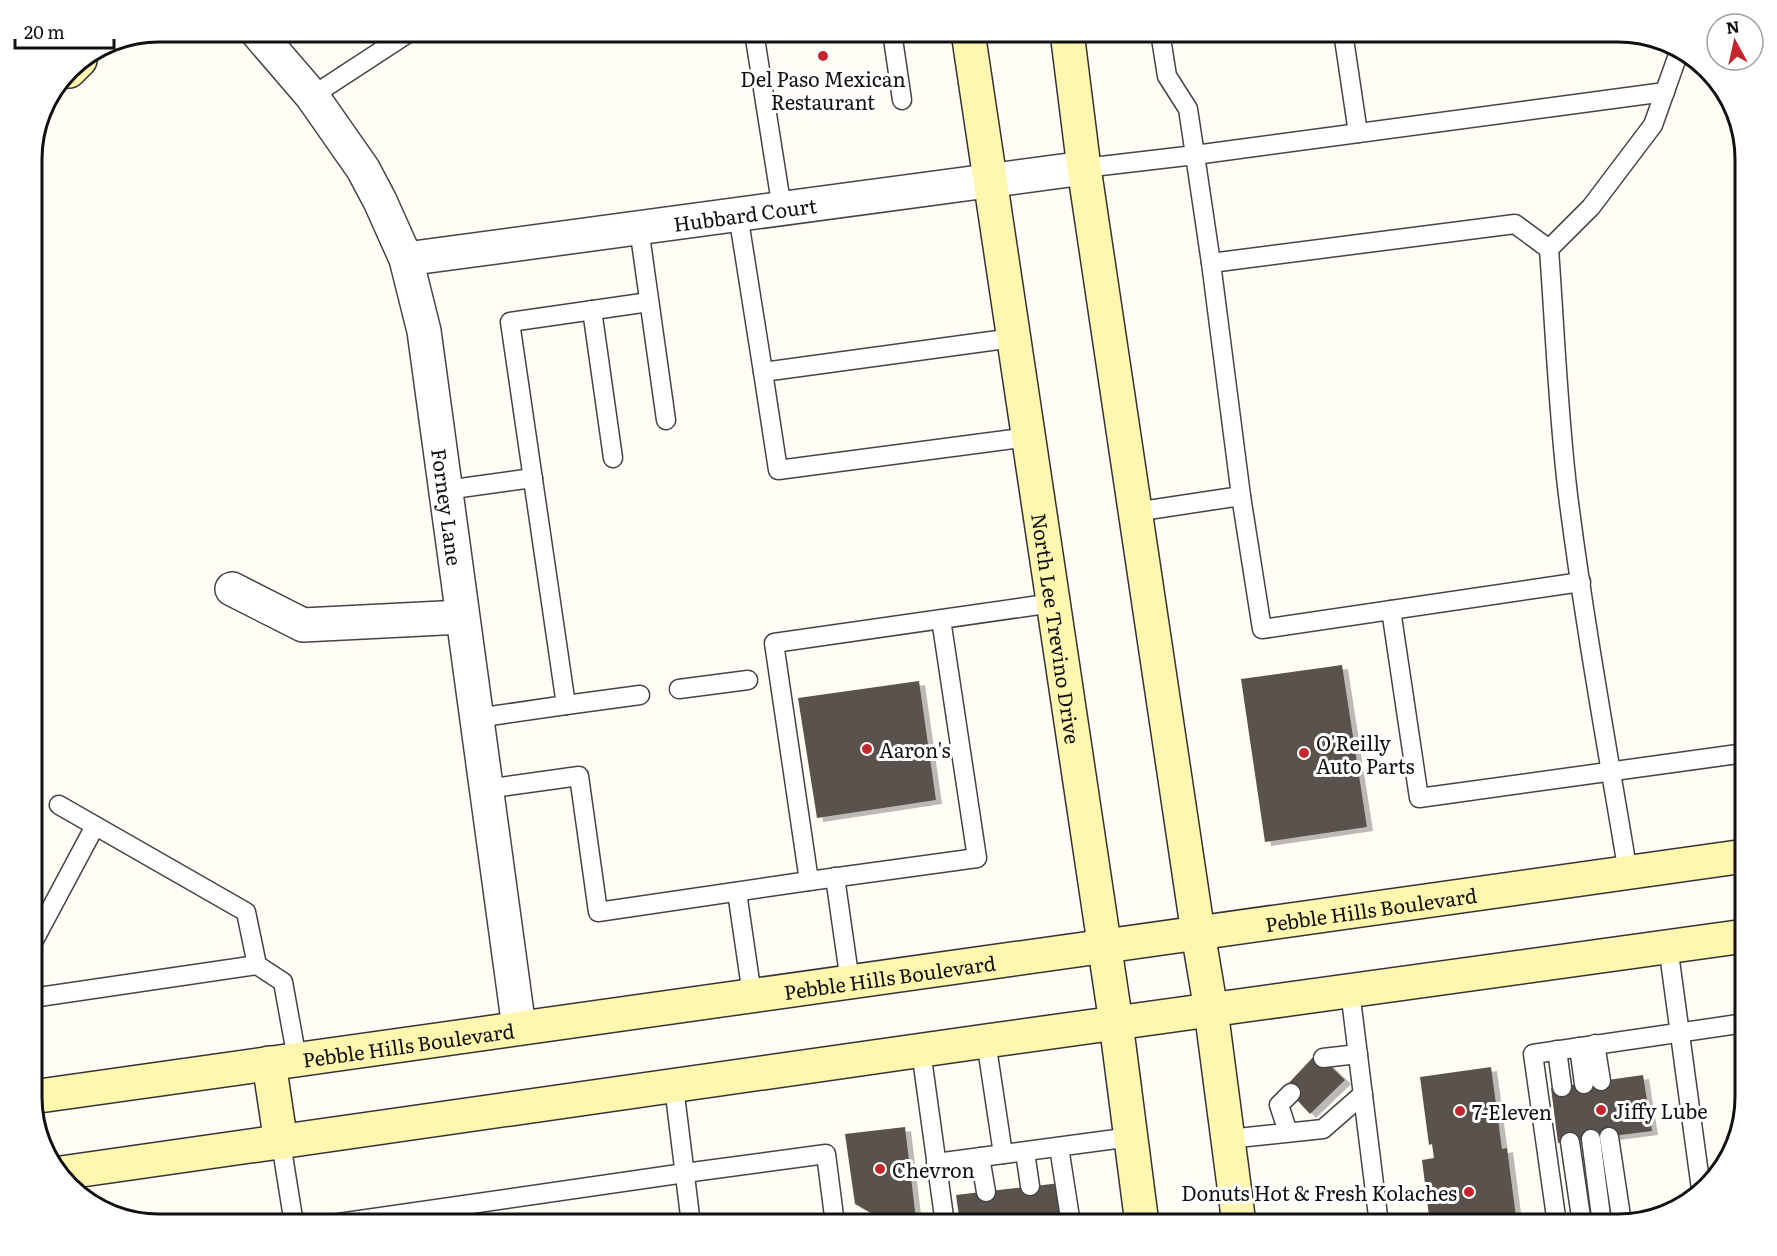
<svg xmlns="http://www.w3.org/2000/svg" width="1777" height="1256" viewBox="0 0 1777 1256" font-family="Literata,serif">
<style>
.building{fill:#5a524d;filter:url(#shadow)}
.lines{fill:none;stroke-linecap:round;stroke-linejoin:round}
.lane-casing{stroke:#444;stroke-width:21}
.street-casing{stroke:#444;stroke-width:36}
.secondary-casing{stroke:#333;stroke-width:36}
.lane{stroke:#fff;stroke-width:18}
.street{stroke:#fff;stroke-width:33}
.secondary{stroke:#fff6b0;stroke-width:33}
.poi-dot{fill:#c4262e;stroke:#fff;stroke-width:2}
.labels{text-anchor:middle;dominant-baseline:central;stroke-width:6;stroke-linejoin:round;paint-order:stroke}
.poi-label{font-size:20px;fill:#111;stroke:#fff;text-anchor:start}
.street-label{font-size:20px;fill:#111;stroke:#fff}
.rim{fill:none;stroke:#111;stroke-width:3}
</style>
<defs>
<filter id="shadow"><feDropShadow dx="6" dy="4" stdDeviation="0" flood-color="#0004"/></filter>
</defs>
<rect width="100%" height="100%" fill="#fffdf5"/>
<g class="building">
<polygon points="1342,665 1367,827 1265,842 1241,679"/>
<polygon points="919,681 936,800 817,818 798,698"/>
<polygon points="1317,1053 1345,1080 1310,1114 1285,1087"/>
<polygon points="1491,1067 1502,1149 1507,1148 1517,1224 1430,1224 1422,1160 1434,1158 1432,1144 1429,1145 1420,1077"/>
<polygon points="1643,1075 1652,1131 1558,1143 1551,1088"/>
<polygon points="905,1127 916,1219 913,1224 891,1224 855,1204 845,1134"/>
<polygon points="1060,1183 1065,1224 960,1224 956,1195"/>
</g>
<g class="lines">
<defs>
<g id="lane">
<polyline points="754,32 782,209"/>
<polyline points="892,32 902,100"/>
<polyline points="1160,32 1167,76 1188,109 1195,155 1665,92"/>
<polyline points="1343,32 1358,133"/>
<polyline points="312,96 410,32"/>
<polyline points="1084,168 1195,155 1211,263"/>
<polyline points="738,214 763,372"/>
<polyline points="639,228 666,420"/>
<polyline points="1549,249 1591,207 1653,125 1679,52"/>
<polyline points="592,310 613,458"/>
<polyline points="1013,338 763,372 778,470 1028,437"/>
<polyline points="446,490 533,478"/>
<polyline points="1241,496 1262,629 1581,582"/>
<path d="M1135,512L1241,496L1211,263L1515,224L1549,249C1555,331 1558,413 1568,495C1584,621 1607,747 1628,873"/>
<polyline points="1391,610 1419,798 1745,753"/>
<polyline points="941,619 977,858 809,881 774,643 1053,603"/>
<polyline points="679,689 748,680"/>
<polyline points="566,705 640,695"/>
<polyline points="477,718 566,705 510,322 649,302"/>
<polyline points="486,789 579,776 598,912 809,881"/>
<polyline points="59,805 246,912 257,965"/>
<polyline points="835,877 850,982"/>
<polyline points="737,892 752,995"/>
<polyline points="32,944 95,826"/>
<polyline points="1668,946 1701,1189"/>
<polyline points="1350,991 1379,1224"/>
<polyline points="32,998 257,965 283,982 297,1059"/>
<polyline points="986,1041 1003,1154"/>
<polyline points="1595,1044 1601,1081"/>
<polyline points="1579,1047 1584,1084"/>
<polyline points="1557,1050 1562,1087"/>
<polyline points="921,1051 945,1224"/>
<polyline points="1323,1058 1358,1054"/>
<polyline points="674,1087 691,1224"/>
<polyline points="1288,1132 1279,1105 1291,1093"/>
<polyline points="1609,1137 1622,1223"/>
<polyline points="1228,1139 1323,1129 1363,1094"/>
<polyline points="1591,1139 1602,1224"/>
<polyline points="1570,1142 1582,1224"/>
<polyline points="281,1143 294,1224"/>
<polyline points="1059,1147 1071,1224"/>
<polyline points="1025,1152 1030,1186"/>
<polyline points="980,1157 986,1192"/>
<polyline points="936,1163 1131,1137"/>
<polyline points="332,1224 685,1173 826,1154 835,1224"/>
<polyline points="1557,1224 1533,1054 1745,1023"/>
</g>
<g id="street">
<path id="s1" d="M257,32L312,96L363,169L380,201L406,259L424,331L519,1028"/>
<path id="s2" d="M406,259L1084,168"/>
<polyline points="232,589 303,625 462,617"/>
</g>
<g id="secondary">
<path id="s3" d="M968,32L1116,1023L1142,1224"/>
<polyline points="1067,32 1084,168 1198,933 1211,1010 1239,1224"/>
<polyline points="69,71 80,60"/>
<polyline points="269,1063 281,1143"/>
<path id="s4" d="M32,1097L1745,856"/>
<polyline points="61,1173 986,1041 1745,936"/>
</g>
</defs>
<use href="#lane" class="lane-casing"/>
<use href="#street" class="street-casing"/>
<use href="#secondary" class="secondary-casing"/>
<use href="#lane" class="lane"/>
<use href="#street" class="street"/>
<use href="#secondary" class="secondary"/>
</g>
<g class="poi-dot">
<circle cx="823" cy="56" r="6"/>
<circle cx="867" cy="749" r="6"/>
<circle cx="1304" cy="753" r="6"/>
<circle cx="1601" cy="1110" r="6"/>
<circle cx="1460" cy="1111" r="6"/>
<circle cx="880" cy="1169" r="6"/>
<circle cx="1469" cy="1192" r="6"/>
</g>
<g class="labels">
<g class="poi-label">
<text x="823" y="78" text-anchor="middle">Del Paso Mexican<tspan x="823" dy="23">Restaurant</tspan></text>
<text x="1316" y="742">O'Reilly<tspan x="1316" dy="23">Auto Parts</tspan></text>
<text x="879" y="749">Aaron's</text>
<text x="1613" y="1110">Jiffy Lube</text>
<text x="1472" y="1111">7-Eleven</text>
<text x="892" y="1169">Chevron</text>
<text x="1457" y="1192" text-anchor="end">Donuts Hot &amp; Fresh Kolaches</text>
</g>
<g class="street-label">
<text stroke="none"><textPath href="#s2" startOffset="342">Hubbard Court</textPath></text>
<text stroke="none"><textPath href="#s1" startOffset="525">Forney Lane</textPath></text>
<text stroke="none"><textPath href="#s3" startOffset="603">North Lee Trevino Drive</textPath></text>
<text stroke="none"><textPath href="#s4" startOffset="1352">Pebble Hills Boulevard</textPath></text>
<text stroke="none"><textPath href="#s4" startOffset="866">Pebble Hills Boulevard</textPath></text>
<text stroke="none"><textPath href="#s4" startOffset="380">Pebble Hills Boulevard</textPath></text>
</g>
</g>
<path d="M0 0H1777V1256H0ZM159 42H1618A117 117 0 0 1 1735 159V1097A117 117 0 0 1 1618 1214H159A117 117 0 0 1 42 1097V159A117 117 0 0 1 159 42Z" fill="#fff" fill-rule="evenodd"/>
<path class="rim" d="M159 42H1618A117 117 0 0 1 1735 159V1097A117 117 0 0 1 1618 1214H159A117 117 0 0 1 42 1097V159A117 117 0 0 1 159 42Z"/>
<g transform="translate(1735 42) rotate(352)"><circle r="28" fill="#ffffff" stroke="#a0a0a0" stroke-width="1.5"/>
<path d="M0-4.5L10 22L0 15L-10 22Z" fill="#c4262e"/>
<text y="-9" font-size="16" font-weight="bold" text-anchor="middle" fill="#111111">N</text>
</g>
<path d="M15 39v9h99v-9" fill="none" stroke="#111111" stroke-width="3"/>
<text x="24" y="39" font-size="18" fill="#111111" stroke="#ffffff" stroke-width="4.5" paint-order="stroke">20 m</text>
</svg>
